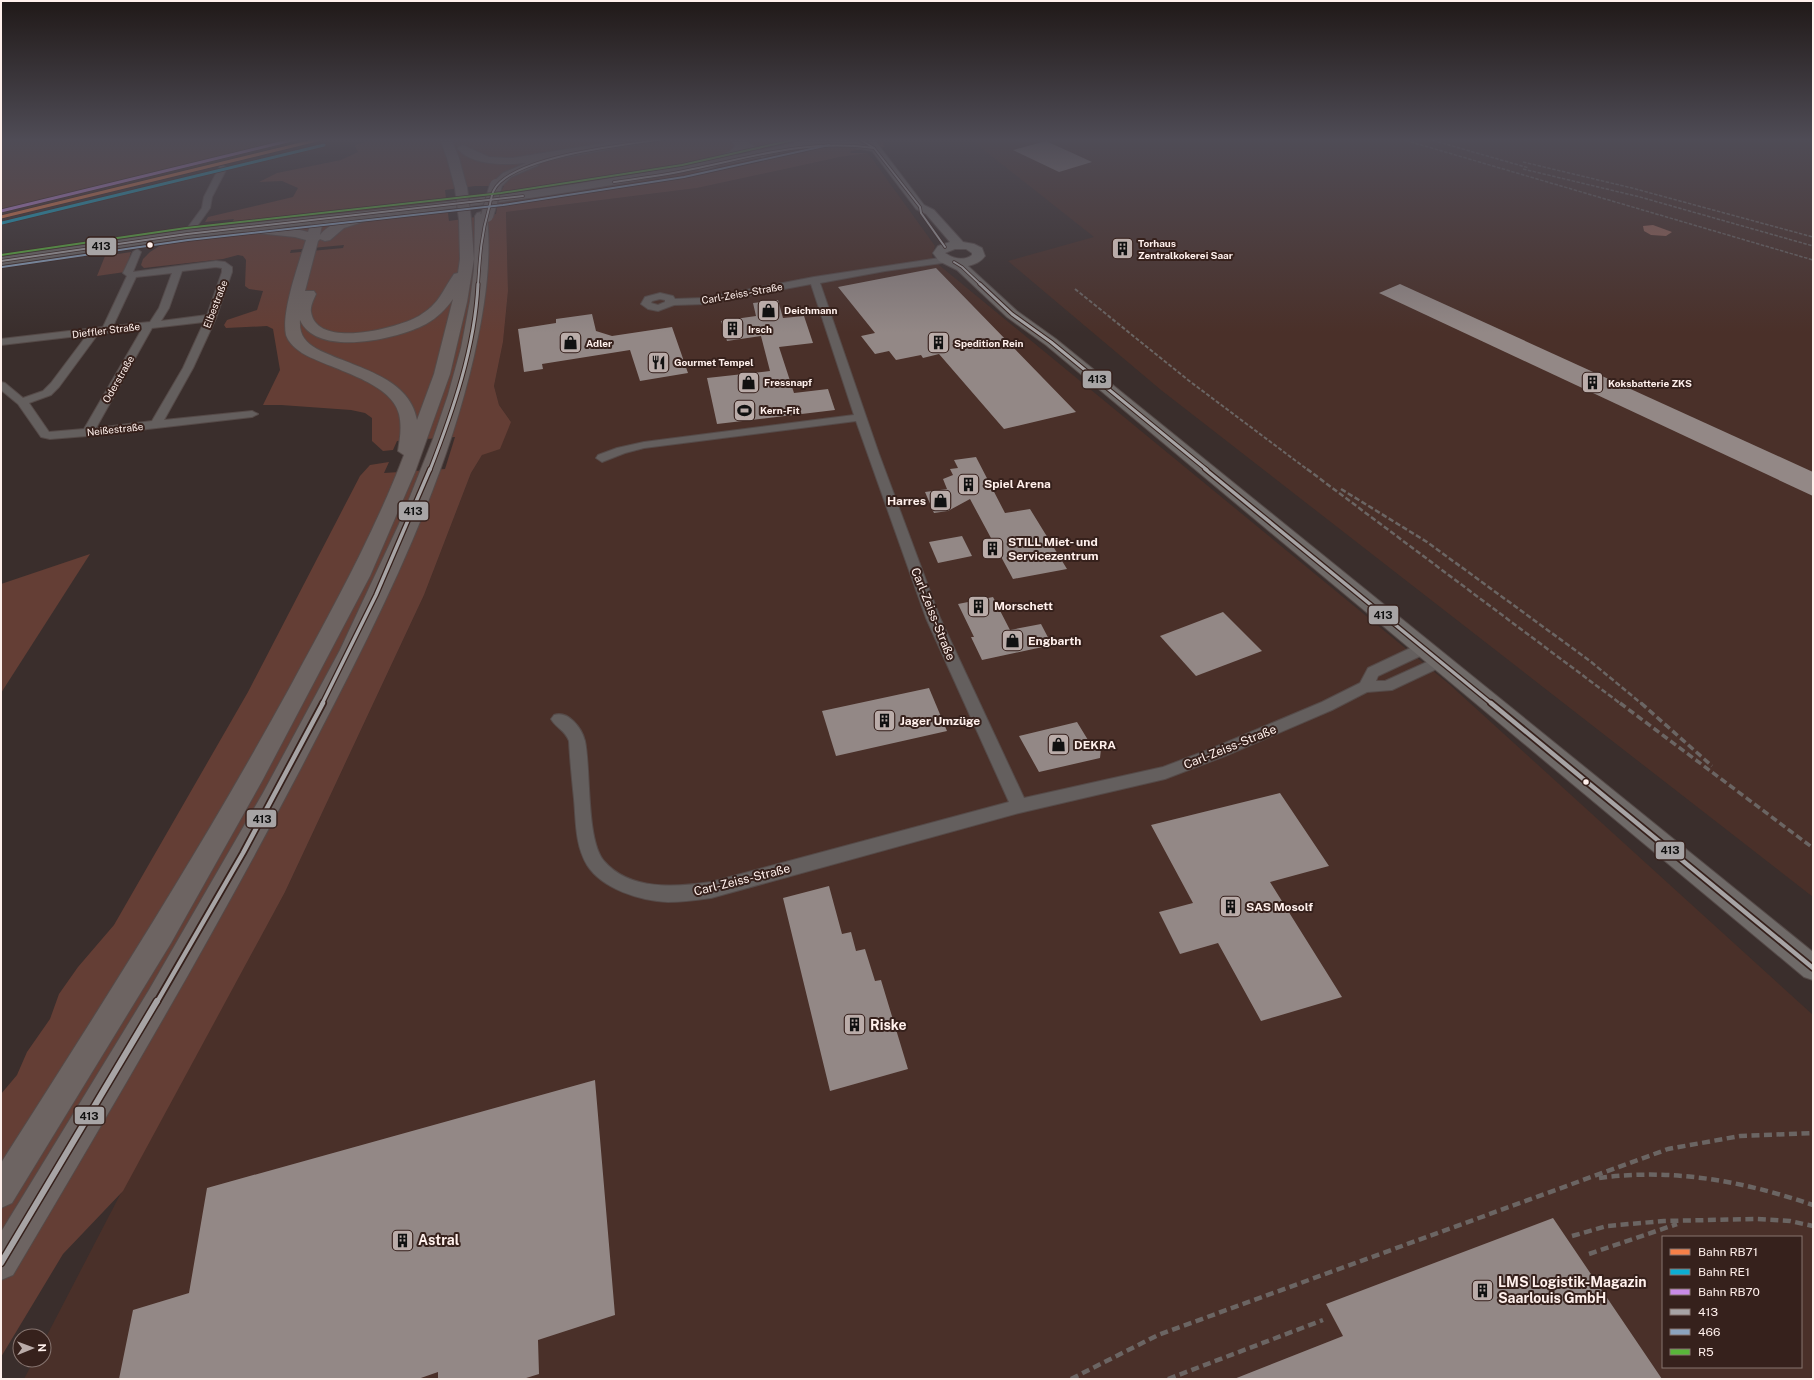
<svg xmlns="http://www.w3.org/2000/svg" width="1814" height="1380" viewBox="0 0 1814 1380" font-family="'Public Sans',sans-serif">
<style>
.built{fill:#4a3029;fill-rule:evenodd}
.green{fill:#643e35;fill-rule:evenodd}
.water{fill:#996457}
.building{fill:#938886}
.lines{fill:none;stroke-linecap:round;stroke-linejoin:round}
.street-casing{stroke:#554a48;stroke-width:2}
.secondary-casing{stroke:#554a48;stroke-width:2}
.primary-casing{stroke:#554a48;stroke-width:2}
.highway-casing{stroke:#554a48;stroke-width:2}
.street{fill:#645f5e;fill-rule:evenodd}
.secondary{fill:#6f6a68;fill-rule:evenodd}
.primary{fill:#6e6766;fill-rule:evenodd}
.highway{fill:#6d6462;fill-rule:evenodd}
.rail-far4{stroke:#6b6563;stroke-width:1.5;stroke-dasharray:3.5 1.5;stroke-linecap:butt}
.rail-far3{stroke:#6b6563;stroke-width:2;stroke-dasharray:4 2;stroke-linecap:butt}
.rail-far2{stroke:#6b6563;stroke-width:2.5;stroke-dasharray:5.5 2.5;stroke-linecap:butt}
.rail-far1{stroke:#6b6563;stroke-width:3.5;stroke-dasharray:7 3.5;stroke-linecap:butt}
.rail{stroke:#6b6563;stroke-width:4.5;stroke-dasharray:8 4.5;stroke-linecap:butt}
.highway-bridge-casing{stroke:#554a48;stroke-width:14;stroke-linecap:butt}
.highway-bridge{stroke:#6d6462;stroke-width:12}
.bus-1-far4-casing{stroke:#36211c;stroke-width:3.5}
.bus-1-far3-casing{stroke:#36211c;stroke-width:5}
.bus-1-far2-casing{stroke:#36211c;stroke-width:6}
.bus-1-far1-casing{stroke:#36211c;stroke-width:8}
.bus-1-casing{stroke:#36211c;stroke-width:9}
.bus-2-casing{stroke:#36211c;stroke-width:3.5}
.bus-3-casing{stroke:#36211c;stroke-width:3.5}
.bus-1-far4{stroke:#a7a4a5;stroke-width:2}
.bus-1-far3{stroke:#a7a4a5;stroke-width:3}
.bus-1-far2{stroke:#a7a4a5;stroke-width:3.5}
.bus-1-far1{stroke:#a7a4a5;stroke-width:4.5}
.bus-1{stroke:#a7a4a5;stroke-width:6}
.bus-2{stroke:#8ca4bf;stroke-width:2}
.bus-3{stroke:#59b53a;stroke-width:2}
.rail-1-casing{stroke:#36211c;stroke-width:4.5}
.rail-2-casing{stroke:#36211c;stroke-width:4.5}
.rail-3-casing{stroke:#36211c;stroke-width:4.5}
.rail-1{stroke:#f78048;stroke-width:3}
.rail-2{stroke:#0dafd3;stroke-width:3}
.rail-3{stroke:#ca8be6;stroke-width:3}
.bus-dot{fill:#fff0ec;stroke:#36211c;stroke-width:1.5}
.labels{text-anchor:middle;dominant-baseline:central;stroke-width:4;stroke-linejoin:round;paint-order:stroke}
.far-poi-label{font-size:10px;font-weight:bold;fill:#fff0ec;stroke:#36211c;text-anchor:start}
.far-street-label{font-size:10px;fill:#fff0ec;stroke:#36211c}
.poi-label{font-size:12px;font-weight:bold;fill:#fff0ec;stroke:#36211c;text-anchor:start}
.street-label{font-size:12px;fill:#fff0ec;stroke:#36211c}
.near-poi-label{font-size:14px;font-weight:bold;fill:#fff0ec;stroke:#36211c;text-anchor:start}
.line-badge{stroke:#36211c;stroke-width:1.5}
.pale-badge-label{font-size:11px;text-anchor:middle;font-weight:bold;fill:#111}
</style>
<rect width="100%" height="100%" fill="#3a2e2c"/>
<g class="built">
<polygon points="307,139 328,139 1,219 1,213"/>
<polygon points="970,139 1813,139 1813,897 1161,390 1008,261 1094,237"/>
<path d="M868,153L935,246L932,256L939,265L1449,684L1813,1015V1379H24L34,1360H44V1341L122,1191L285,892L424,595L471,473L482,455L511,422L499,405L494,386L503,342L508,291L506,212L697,188L840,157ZM1663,1237H1801V1367H1663Z"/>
</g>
<g class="green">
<polygon points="1,139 307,139 1,213"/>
<path d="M376,139H881L885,147L850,151L851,153H868L840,157L697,188L506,212L508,291L503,342L494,386L499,405L511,422L500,449L482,455L471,473L424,595L285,892L123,1191L63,1254L1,1357V1094L17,1075L27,1052L50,1019L59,994L78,967L114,925L248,692L360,476L370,465L389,462L384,473L445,469L455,437L397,441L393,450L383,451L372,441V418L365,413L351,410L281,405H263L280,370L273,329L267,326L226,328L224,325L227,320L257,310L263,291L249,289L245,286L246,260L243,256L238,255L223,259L144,268L141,265L143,259L150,252L167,241L226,235L234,219L205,222L208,217L293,197L298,188L282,181L259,182L277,173L341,160L358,152L355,146L358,144ZM475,186H504L499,195L496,214L449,221L445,190ZM344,245L343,248L290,253L291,250Z"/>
<polygon points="131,252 125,272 97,276 105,256"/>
<polygon points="90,554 1,693 1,584"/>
</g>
<polygon class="water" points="1653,225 1672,232 1666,236 1651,235 1644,231 1643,226"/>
<g class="building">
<polygon points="1046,141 1092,162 1059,172 1013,150"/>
<polygon points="936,268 1076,412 1004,429 939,354 923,358 921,355 896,360 889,351 875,354 861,336 875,333 838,287"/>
<polygon points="1400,284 1813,472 1813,496 1379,293"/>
<polygon points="778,300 783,318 804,316 813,343 779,347 794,393 828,389 835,410 717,424 707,378 770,371 761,336 727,341 721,321 756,316 753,303"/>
<polygon points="592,314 596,331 612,336 672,327 688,373 640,381 630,350 542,364 543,369 524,372 518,329 556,323 556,319"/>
<polygon points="976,457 1005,513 1030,509 1067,569 1013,579 970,499 948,511 934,513 925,492 947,489 943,479 953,475 950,469 958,468 954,460"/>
<polygon points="962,536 972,556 938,563 929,542"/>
<polygon points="993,597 1010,630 1041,624 1052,645 982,660 971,637 974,637 958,604"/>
<polygon points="1223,612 1262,651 1196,676 1160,636"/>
<polygon points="929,688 947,731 836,756 822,711"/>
<polygon points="1077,722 1088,740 1101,749 1100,758 1039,772 1019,736"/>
<polygon points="1280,793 1329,866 1270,882 1342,997 1261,1021 1218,943 1180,954 1159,912 1193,903 1151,825"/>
<polygon points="829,886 842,934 851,932 856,951 865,949 875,981 881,980 908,1069 830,1091 783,898"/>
<polygon points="595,1080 615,1315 538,1340 539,1374 523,1379 438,1379 438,1372 418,1379 119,1379 133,1310 189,1293 207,1188"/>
<polygon points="1553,1218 1662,1379 1234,1379 1343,1336 1326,1304"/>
</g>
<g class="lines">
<defs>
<g id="street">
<polygon points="220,166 223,166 227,168 212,197 210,208 190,236 184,236 183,234 202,208 204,197"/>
<path d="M137,249L141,252L133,272L216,261L225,262L232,267V272L216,318L193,368L164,420L252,411L258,414L252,417L87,436L50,439L41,437L18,404L1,390V382L5,383L23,398L43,391L51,383L87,335L1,345V339L103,327L127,276L123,273L133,252ZM216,267L222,268V272L207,315L161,321L169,308L182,271ZM172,273L159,308L150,322L113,326L136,277ZM204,322L183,368L152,421L96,428L152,328ZM142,329L84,429L49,432L29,403L51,395L59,387L98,334Z"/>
<path d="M946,257L951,260L949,262L885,271L820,283L879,454L940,618L1024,798L1163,767L1213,748L1322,702L1360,683L1368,668L1419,644L1424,643L1429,644L1431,648L1429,652L1378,676L1376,681H1385L1440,656L1445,657L1447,661L1445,665L1392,690L1367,692L1332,710L1225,756L1165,779L1019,813L711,898C697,900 682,902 668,902C641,901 602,889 587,865C575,845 576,821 574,799C572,780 570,760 569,741C565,730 556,728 551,719L554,715C568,710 582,728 585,741C591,770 586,840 604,861C630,891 676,887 711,882L1009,802L926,618L856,421L644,448L625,453L602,462L596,458L598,455L617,448L644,442L854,415L811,284L704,304L674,305L658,311L648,309L641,304L645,297L660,293L673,296L675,299L704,298L814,277ZM660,299L665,300V302L658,305L651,303L652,301Z"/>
</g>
<g id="secondary">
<path d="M863,139H874L924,205L934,210L963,242L974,244L982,248L985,256C981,262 975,264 968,266L1017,311L1056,339L1813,952V980L1804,977L1046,345L1007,317L957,270L939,261L933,253L938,246L950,242L926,214L916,209L872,151L844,146L800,149L795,146L800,143L844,140L866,144ZM955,249H966L972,253V255C964,261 954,259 945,253Z"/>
<polygon points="317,216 321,217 323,220 321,223 187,238 1,265 1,257 187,230"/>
</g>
<path id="primary" d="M812,139H833L828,142C659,181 489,207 317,224L313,223L311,220L313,217L317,216C484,200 649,176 812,139Z"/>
<g id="highway">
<polygon points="440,139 451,139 459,158 467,188 465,191 461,192 455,188 447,158"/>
<path d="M629,139H655L650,142L537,162L539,164L537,166L511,177L500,188L496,189L490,185L503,173L526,163C506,165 471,166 457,148L463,145L489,157L512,158Z"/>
<path d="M729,139H743L768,155L762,158L744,149C736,157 709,173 698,170L696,168L698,166L729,152L735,146Z"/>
<path d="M370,211L374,212L376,215L374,218L344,228L330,240L325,241L320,239L318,241L305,291H314L316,294C314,299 310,306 311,312C317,350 398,328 419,316C440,303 441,293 454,274L458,273L460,259L459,219L461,216H469L471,219L474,259L467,302L450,374L415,472L370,576L262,781L171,943L12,1203L1,1208V1163C101,1006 201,850 290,687C331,611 373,536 404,455L398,451C400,438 402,427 399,414C391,381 329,369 302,353C296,349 288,342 286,335C281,312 299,263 306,240L295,237L247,232L243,231L241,228L243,225L247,224L296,229L308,232L313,217H321L323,220L320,235C333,220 351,216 370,211ZM453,299L434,374L417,420C409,375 351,367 317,349C305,342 299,335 300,320C317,358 398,339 426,324C437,318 446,309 453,299Z"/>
<path d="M481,212L485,213L487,216C492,263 484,311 474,356C441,501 369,637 301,768C211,940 112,1108 13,1275L1,1280V1232L149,990L263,793L340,650L399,524L433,439L448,395L461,348L470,301L474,269L475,216L477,213Z"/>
</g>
</defs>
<use href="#street" class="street-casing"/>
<use href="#secondary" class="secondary-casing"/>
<use href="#primary" class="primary-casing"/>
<use href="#highway" class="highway-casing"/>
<use href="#street" class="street"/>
<use href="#secondary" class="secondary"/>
<use href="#primary" class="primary"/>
<use href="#highway" class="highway"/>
<g class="rail-far4">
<polyline points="1401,139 1813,260"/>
<polyline points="1428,139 1529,168"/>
<polyline points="1523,162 1632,188 1813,237"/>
<polyline points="1523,169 1640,197 1813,246"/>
</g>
<polyline class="rail-far3" points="1075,289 1188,380 1308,470"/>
<g class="rail-far2">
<polyline points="1307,469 1621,704"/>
<polyline points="1341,489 1427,542 1590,661 1642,704"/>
</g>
<g class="rail-far1">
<polyline points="1620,703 1813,848"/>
<polyline points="1641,703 1712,766"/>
</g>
<g class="rail">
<path d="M1599,1178C1673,1168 1743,1181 1813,1205"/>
<polyline points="1572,1236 1607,1226 1664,1221 1756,1219 1790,1221 1813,1226"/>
<polyline points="1589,1254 1677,1224"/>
<polyline points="1071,1379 1158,1335 1668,1149 1740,1136 1813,1133"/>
<polyline points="1168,1379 1323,1320"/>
</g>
<defs>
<g id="highway-bridge">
<polyline points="461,188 465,219"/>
<polyline points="487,216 496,185"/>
</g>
</defs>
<use href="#highway-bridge" class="highway-bridge-casing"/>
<use href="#highway-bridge" class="highway-bridge"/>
<defs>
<g id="bus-1-far4">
<polyline points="859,139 874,148 920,207 921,213 945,247"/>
<path d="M614,182C640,178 667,175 693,169C756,156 808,139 874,148"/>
<polyline points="1,261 187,234 523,196"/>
<polyline points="954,262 962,267 981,285"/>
<path d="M478,285C480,256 481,236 489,208C491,202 491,195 494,190C512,156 628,144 665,139"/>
</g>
<g id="bus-1-far3">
<polyline points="980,284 1012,314 1051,342 1207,470"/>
<path d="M430,470C453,411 475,348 478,284"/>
</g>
<g id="bus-1-far2">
<polyline points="1205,469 1492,704"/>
<polyline points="322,704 376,595 430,469"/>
</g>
<g id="bus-1-far1">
<polyline points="1491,703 1813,968"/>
<polyline points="157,1002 243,853 323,703"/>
</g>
<polyline id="bus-1" points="1,1263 157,1001"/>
<polyline id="bus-2" points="2,267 188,240 503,205 684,177 829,145"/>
<polyline id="bus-3" points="1,255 186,228 501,193 682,165 798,139"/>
</defs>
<use href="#bus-1-far4" class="bus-1-far4-casing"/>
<use href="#bus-1-far3" class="bus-1-far3-casing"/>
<use href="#bus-1-far2" class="bus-1-far2-casing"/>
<use href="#bus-1-far1" class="bus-1-far1-casing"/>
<use href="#bus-1" class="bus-1-casing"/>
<use href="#bus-2" class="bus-2-casing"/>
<use href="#bus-3" class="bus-3-casing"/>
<use href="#bus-1-far4" class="bus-1-far4"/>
<use href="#bus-1-far3" class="bus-1-far3"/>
<use href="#bus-1-far2" class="bus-1-far2"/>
<use href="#bus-1-far1" class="bus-1-far1"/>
<use href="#bus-1" class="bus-1"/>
<use href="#bus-2" class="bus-2"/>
<use href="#bus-3" class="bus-3"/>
<defs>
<polyline id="rail-1" points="1,217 321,139"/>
<polyline id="rail-2" points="2,223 324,145"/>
<polyline id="rail-3" points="1,211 296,139"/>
</defs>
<use href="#rail-1" class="rail-1-casing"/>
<use href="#rail-2" class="rail-2-casing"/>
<use href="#rail-3" class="rail-3-casing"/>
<use href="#rail-1" class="rail-1"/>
<use href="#rail-2" class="rail-2"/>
<use href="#rail-3" class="rail-3"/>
</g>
<linearGradient id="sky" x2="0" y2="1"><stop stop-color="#201918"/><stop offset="0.42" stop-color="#4f4c56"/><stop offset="1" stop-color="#4f4c56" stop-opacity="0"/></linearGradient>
<rect width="1814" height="333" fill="url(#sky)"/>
<defs>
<symbol id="building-square" viewBox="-11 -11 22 22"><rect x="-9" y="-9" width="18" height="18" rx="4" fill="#baaca9" stroke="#36211c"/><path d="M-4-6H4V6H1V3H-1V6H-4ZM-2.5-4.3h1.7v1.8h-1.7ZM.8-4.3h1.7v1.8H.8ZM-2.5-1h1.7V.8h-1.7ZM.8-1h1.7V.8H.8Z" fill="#111"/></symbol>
<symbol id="shop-square" viewBox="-11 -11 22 22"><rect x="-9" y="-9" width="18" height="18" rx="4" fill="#baaca9" stroke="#36211c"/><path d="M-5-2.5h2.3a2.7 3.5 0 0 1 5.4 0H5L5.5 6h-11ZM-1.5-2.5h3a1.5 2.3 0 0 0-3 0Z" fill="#111"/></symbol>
<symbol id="restaurant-square" viewBox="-11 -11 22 22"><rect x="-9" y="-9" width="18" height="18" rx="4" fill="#baaca9" stroke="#36211c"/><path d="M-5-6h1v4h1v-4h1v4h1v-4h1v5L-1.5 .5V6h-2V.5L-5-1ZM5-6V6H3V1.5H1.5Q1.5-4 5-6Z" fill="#111"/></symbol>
<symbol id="stadium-square" viewBox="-11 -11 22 22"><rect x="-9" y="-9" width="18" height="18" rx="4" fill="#baaca9" stroke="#36211c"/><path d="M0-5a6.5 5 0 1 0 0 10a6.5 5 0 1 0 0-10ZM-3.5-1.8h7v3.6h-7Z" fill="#111"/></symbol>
</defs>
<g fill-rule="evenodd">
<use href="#building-square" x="1110" y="236" width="25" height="25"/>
<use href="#shop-square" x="756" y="298" width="25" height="25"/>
<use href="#building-square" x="720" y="316" width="25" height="25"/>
<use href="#shop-square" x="558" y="330" width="25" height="25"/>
<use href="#building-square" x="926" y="330" width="25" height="25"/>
<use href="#restaurant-square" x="646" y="350" width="25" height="25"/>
<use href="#shop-square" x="736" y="370" width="25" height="25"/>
<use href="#building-square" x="1580" y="370" width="25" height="25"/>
<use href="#stadium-square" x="732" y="398" width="25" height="25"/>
<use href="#building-square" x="956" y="472" width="25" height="25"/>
<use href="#shop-square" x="928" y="488" width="25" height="25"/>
<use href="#building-square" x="980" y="536" width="25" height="25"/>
<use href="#building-square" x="966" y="594" width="25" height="25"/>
<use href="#shop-square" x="1000" y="628" width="25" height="25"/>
<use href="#building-square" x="872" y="708" width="25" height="25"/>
<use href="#shop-square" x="1046" y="732" width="25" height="25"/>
<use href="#building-square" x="1218" y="894" width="25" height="25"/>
<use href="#building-square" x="842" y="1012" width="25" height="25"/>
<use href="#building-square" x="390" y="1228" width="25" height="25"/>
<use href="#building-square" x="1470" y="1278" width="25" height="25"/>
</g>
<g class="bus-dot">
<circle cx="150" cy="245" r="3.5"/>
<circle cx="1586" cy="782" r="3.5"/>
</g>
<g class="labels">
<g class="far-poi-label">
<text x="1138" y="243">Torhaus<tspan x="1138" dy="12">Zentralkokerei Saar</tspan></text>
<text x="784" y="310">Deichmann</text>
<text x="748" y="329">Irsch</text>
<text x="586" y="343">Adler</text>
<text x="954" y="343">Spedition Rein</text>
<text x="674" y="362">Gourmet Tempel</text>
<text x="764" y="382">Fressnapf</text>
<text x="1608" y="383">Koksbatterie ZKS</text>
<text x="760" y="410">Kern-Fit</text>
</g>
<g class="far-street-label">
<text transform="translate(742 293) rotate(-10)">Carl-Zeiss-Straße</text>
<text transform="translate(215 304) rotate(-69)">Elbestraße</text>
<text transform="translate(106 330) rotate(-7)">Dieffler Straße</text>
<text transform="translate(118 379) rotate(-60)">Oderstraße</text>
<text transform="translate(115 429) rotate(-6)">Neißestraße</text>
</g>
<g class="poi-label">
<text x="984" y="484">Spiel Arena</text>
<text x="926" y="501" text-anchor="end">Harres</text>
<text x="1008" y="542">STILL Miet- und<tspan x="1008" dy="14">Servicezentrum</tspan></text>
<text x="994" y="606">Morschett</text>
<text x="1028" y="641">Engbarth</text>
<text x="900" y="721">Jager Umzüge</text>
<text x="1074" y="745">DEKRA</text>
<text x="1246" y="907">SAS Mosolf</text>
</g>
<g class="street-label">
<text transform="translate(933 614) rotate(68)">Carl-Zeiss-Straße</text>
<text transform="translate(1230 747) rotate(-22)">Carl-Zeiss-Straße</text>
<text transform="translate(742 880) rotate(-14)">Carl-Zeiss-Straße</text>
</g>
<g class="near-poi-label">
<text x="870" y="1025">Riske</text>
<text x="418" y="1240">Astral</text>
<text x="1498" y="1282">LMS Logistik-Magazin<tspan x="1498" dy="16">Saarlouis GmbH</tspan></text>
</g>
</g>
<g class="line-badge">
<rect x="86" y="237" width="31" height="19" rx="4" fill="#a7a4a5"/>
<rect x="1082" y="370" width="30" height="19" rx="4" fill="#a7a4a5"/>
<rect x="398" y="501" width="31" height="20" rx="4" fill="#a7a4a5"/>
<rect x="1368" y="605" width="31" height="20" rx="4" fill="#a7a4a5"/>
<rect x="246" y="809" width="31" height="19" rx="4" fill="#a7a4a5"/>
<rect x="1655" y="841" width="30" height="19" rx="4" fill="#a7a4a5"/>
<rect x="74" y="1106" width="31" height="19" rx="4" fill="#a7a4a5"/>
</g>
<g class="pale-badge-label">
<text x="101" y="250">413</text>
<text x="1097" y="383">413</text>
<text x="413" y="515">413</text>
<text x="1383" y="619">413</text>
<text x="262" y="823">413</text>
<text x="1670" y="854">413</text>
<text x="89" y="1120">413</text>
</g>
<rect width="1814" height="1380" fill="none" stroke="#fff0ec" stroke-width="4"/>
<rect x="1662" y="1236" width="140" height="132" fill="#36211c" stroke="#86746f"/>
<rect x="1670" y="1249" width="20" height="6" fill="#f78048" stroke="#86746f"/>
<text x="1698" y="1256" font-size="12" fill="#fff0ec">Bahn RB71</text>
<rect x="1670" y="1269" width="20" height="6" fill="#0dafd3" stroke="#86746f"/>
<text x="1698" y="1276" font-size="12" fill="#fff0ec">Bahn RE1</text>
<rect x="1670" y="1289" width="20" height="6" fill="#ca8be6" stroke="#86746f"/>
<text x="1698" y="1296" font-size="12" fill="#fff0ec">Bahn RB70</text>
<rect x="1670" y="1309" width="20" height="6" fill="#a7a4a5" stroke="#86746f"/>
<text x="1698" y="1316" font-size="12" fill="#fff0ec">413</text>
<rect x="1670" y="1329" width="20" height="6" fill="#8ca4bf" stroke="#86746f"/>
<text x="1698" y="1336" font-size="12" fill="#fff0ec">466</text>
<rect x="1670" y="1349" width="20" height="6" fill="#59b53a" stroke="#86746f"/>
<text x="1698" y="1356" font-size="12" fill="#fff0ec">R5</text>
<g transform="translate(32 1348) rotate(89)"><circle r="19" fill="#36211c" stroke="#86746f"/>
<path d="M0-3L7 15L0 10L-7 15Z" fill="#baaca9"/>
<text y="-6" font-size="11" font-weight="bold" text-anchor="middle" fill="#fff0ec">N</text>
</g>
</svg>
